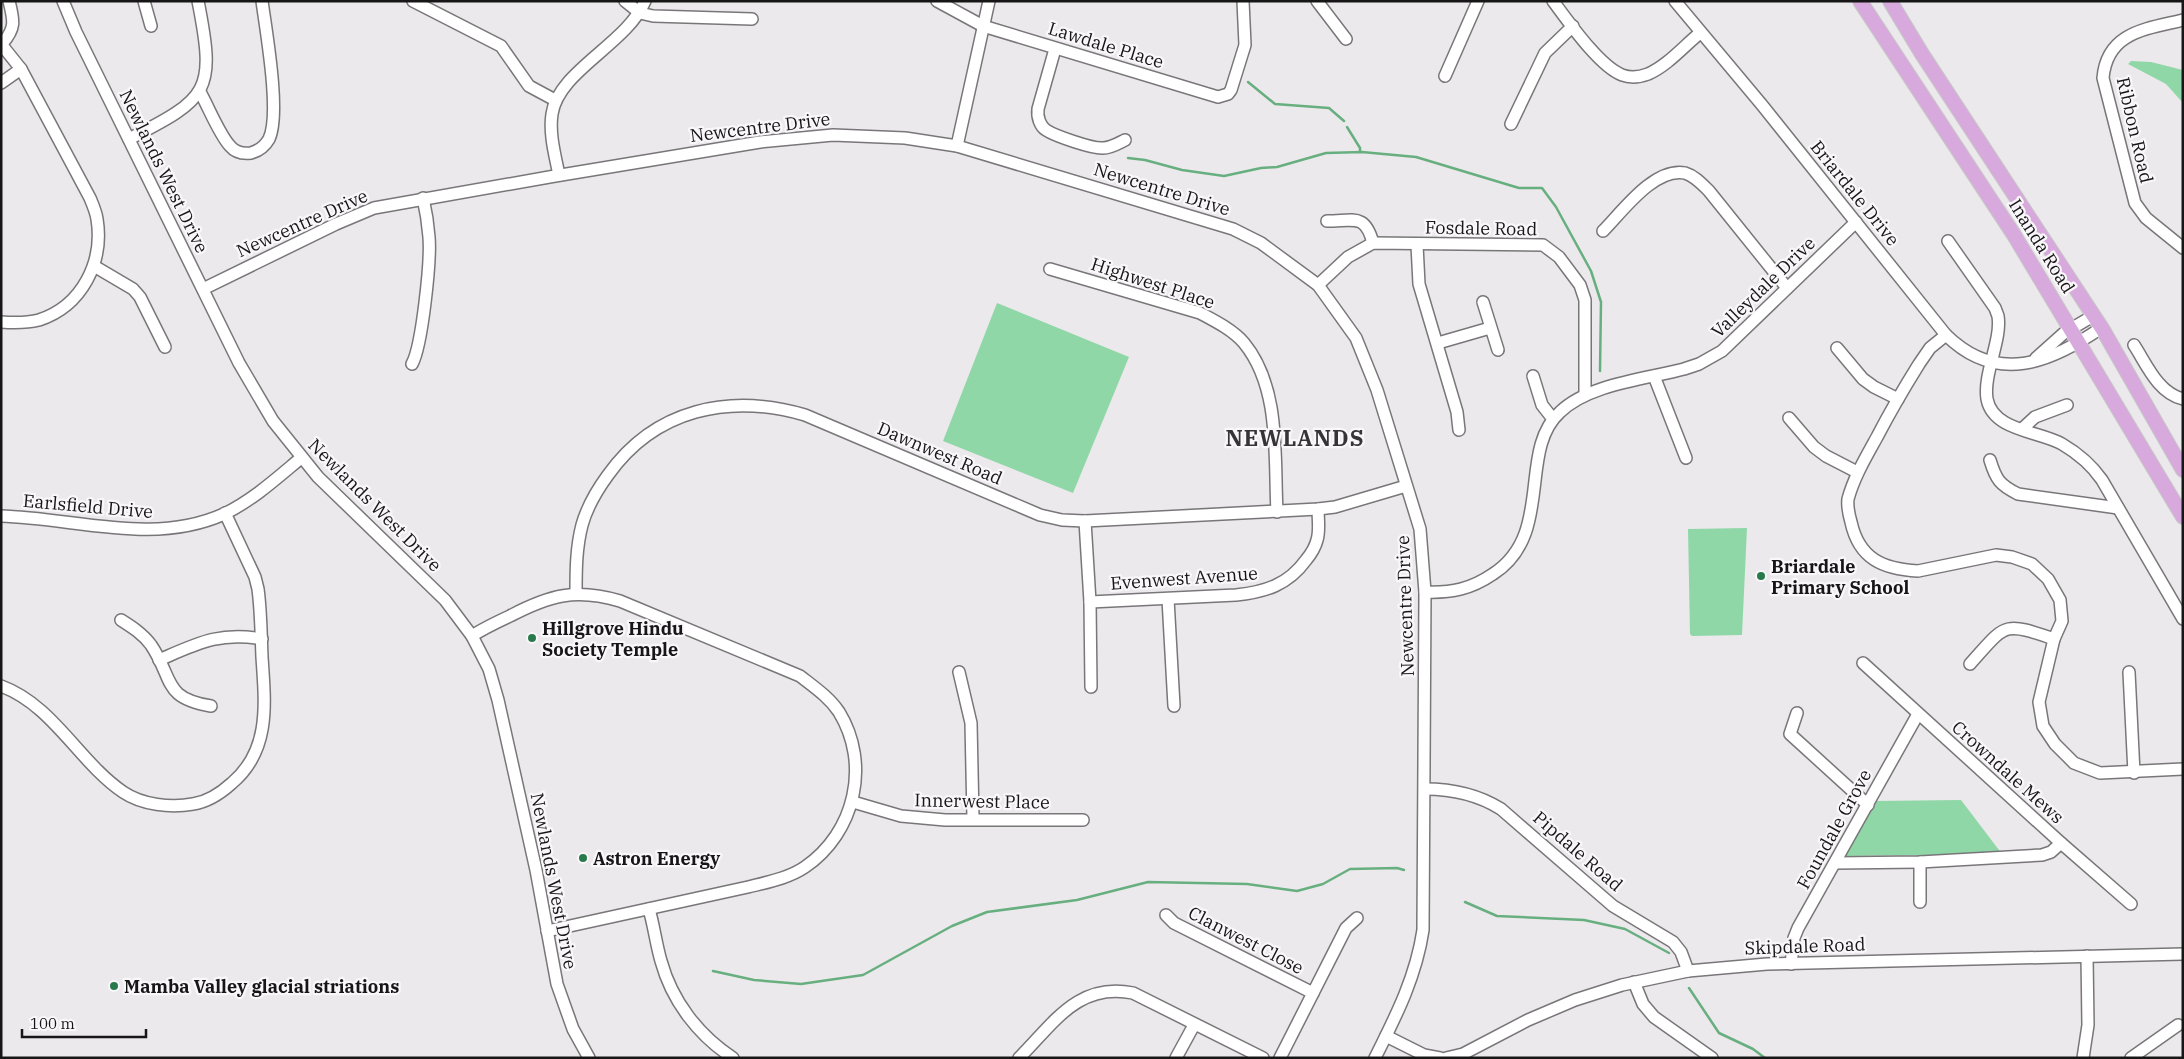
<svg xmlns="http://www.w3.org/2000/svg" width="2184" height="1059" viewBox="0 0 2184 1059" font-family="'IBM Plex Serif',serif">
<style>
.green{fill:#90d7a7}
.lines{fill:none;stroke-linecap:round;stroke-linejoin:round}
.stream{stroke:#68af80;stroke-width:2.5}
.minor-casing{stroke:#797679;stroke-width:14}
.major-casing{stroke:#c7c7c7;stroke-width:16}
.minor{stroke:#fff;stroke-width:11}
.major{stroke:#d8a9dc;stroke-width:14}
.poi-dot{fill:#297a4b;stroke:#faf7fa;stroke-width:2}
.labels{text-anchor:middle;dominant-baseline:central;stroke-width:4.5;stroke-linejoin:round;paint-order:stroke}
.street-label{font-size:18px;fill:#171617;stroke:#faf7fa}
.poi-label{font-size:18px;font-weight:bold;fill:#171617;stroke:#faf7fa;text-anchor:start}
.district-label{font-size:22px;font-weight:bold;letter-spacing:1px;fill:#363436;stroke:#faf7fa}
</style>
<rect width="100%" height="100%" fill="#ece9ed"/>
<g class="green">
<polygon points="2131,61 2151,62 2183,70 2183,103 2166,84 2128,64"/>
<polygon points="997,303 1129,357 1073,493 943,441"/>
<polygon points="1747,528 1742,635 1692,636 1690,634 1688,529"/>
<polygon points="1961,800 2002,854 1842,856 1846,850 1850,849 1845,845 1872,801"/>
</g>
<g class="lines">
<g class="stream">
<polyline points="1248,82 1275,104 1329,108 1344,121"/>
<polyline points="1347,127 1360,148 1360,152"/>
<polyline points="1128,158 1145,160 1182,170 1224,176 1261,168 1277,167 1326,153 1362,152 1416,157 1519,188 1542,188 1556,207 1591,271 1601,302 1600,371"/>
<polyline points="1465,902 1497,916 1584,920 1625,929 1669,953"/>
<polyline points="713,971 754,980 801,984 863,975 952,926 987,912 1077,900 1148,882 1247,884 1297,891 1323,884 1350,869 1397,868 1404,870"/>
<polyline points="1689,988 1719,1033 1753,1049 1765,1058"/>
</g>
<defs>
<g id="minor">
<polyline points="63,1 76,32 239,363 273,421 318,477 445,600 472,636 489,669 498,700 536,870 557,984 573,1029 589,1058"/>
<polyline points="144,1 151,26"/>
<polyline points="413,1 501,46 529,86 555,100"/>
<polyline points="625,1 640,13 653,16 752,19"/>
<polyline points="937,1 983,26 1218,97 1228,94 1231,90 1245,45 1243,1"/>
<polyline points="1317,1 1346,39"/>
<path d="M1553,1C1568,21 1599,66 1622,75C1630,78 1640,77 1648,74C1667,66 1684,46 1700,33"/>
<path d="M1675,1L1762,105L1946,335C1997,385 2050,363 2101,328"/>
<path d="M2183,20C2146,29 2107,32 2103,78L2135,203L2146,218L2183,248"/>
<path d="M1,44L21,69L90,198C93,205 96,212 97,219C104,262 82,306 39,320C27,323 14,323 1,322"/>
<path d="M2,44C16,28 14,21 9,1"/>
<path d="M1055,49L1038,109C1037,117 1040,126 1046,130C1055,136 1093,149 1103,148C1111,148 1119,143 1125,140"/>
<polyline points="1445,76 1478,1"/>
<polyline points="1,83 21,69"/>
<path d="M200,92C209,108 219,134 230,146C235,152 243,154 251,153C258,151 265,146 269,139C281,114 266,31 262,1"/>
<polyline points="1511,124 1545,53 1573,26"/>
<path d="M129,139C209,98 216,92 198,1"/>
<polyline points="957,146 989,1"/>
<path d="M559,175C555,155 549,134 552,114C558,71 627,44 645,1"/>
<path d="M1327,221C1354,221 1365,213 1373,243"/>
<path d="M1603,231C1622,212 1654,167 1685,173C1695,176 1702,184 1709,191L1787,288"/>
<path d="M1948,241L1995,308L1998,316C2002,340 1983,374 1987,399C1993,431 2039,431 2062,444C2079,454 2091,464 2102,480L2183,619"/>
<polyline points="1417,245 1419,284 1457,412 1459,430"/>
<polyline points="94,266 133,289 140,297 165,347"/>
<path d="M1050,269L1200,313C1215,321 1233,330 1244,343C1281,388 1274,457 1277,512"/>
<polyline points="1318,285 1348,257 1373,243 1543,245 1559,257 1580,285 1585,300 1585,395"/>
<path d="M203,289L336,224L374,208L555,176L760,142L833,135L905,138L957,146L1233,229L1261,243L1318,285L1356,338L1377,390L1420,529L1425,592L1423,930C1416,977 1396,1016 1375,1058"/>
<polyline points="1483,302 1498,350"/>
<path d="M1946,335L1930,348L1919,364C1904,388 1890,412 1877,437C1866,457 1854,477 1848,499C1847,507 1849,515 1851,522C1859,559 1883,569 1918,571L1996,555L2012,557L2032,564L2048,579L2060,600L2062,621L2054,639L2039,702L2043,726L2055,744L2074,763L2100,773L2183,769"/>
<polyline points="1438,343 1490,328"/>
<path d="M2134,345C2147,365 2158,393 2183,399"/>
<polyline points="1837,348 1863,379 1874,387 1898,399"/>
<polyline points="2036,358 2064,333 2093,316"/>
<path d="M412,364C422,346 431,261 429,237C428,224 426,211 423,198"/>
<polyline points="1533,376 1542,405 1553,419"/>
<polyline points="1654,376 1686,458"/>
<polyline points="1789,418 1814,447 1826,456 1857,472"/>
<polyline points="2022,429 2035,417 2067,405"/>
<path d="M1990,460C1996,480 2000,485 2018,494L2118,508"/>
<path d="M1,516C75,518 153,546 224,514C253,500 277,478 301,458"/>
<polyline points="1085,521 1090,602 1091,687"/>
<path d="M1425,592C1452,593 1471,589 1493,574C1555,534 1517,451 1560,412C1589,384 1646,379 1684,369L1699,364L1722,351L1856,222"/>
<path d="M576,594C576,571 576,548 582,525C587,507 597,490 608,475C655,409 729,393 805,415L1040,515L1062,520L1085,521L1318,509L1335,507L1406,486"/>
<polyline points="1168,599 1174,706"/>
<path d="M1090,602L1236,595C1265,592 1288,585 1306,560C1311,554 1315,548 1317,540C1320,531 1318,519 1318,509"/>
<path d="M121,620C132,627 143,634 151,645C174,679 162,698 211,706"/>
<path d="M472,636C484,628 497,622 510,616C550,595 576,588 620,601L800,676C814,687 829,697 839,712C871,764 855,833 805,867C789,878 768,882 748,887L547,931"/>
<path d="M159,660C196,644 220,631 262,639"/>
<polyline points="1863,663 2061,843 2131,904"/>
<path d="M1970,664C2006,624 2002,621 2054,639"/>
<polyline points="959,672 971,723 973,818"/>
<polyline points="2129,672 2134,773"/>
<path d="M1,686C53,705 79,762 123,792C142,805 171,808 193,804C207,802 221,793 232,783C271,750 265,703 262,657C261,634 261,611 258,589L255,577L225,513"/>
<polyline points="1797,713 1790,734 1868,805"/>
<path d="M1425,789C1453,789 1477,794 1501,809L1613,906L1673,942L1681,952L1688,971"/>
<polyline points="853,802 901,816 945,820 1083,820"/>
<polyline points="1920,862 1920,902"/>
<polyline points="1835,863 1920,862 2042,855 2051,852 2061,843"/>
<path d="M649,909C654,926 656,944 661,961C672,1001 698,1035 733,1058"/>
<polyline points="1166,915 1174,923 1313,993"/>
<polyline points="1791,964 1794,938 1798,928 1918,714"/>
<polyline points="1634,982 1643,1004 1654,1017 1712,1058"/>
<polyline points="1386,1036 1424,1055 1440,1058"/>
<path d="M1019,1058C1054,1023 1078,982 1133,993L1263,1058"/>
<polyline points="1176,1058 1194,1025"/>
<polyline points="1280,1058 1346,928 1357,918"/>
<polyline points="1446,1058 1463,1054 1528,1020 1575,1000 1622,985 1688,971 1767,964 2183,954"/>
<polyline points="2083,1058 2088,1025 2087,956"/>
<polyline points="2131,1058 2178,1025"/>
</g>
<g id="major">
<polyline points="1860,1 2014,235 2183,517"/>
<polyline points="1890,1 1922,54 2103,330 2183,470"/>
</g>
</defs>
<use href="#minor" class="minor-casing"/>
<use href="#major" class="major-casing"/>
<use href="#minor" class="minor"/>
<use href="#major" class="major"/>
</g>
<g class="poi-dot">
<circle cx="1761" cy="576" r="5"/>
<circle cx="532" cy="638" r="5"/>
<circle cx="583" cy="858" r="5"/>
<circle cx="114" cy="986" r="5"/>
</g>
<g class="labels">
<g class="street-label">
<text transform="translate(1106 45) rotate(17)">Lawdale Place</text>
<text transform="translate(760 127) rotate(-7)">Newcentre Drive</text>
<text transform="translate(2135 130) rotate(77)">Ribbon Road</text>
<text transform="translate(164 171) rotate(64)">Newlands West Drive</text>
<text transform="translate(1162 189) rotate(17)">Newcentre Drive</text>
<text transform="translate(1855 193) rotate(51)">Briardale Drive</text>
<text transform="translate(302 223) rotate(-24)">Newcentre Drive</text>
<text transform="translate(1481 228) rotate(1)">Fosdale Road</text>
<text transform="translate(2042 246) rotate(58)">Inanda Road</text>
<text transform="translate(1153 283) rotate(18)">Highwest Place</text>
<text transform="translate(1763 287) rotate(-44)">Valleydale Drive</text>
<text transform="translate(940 453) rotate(23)">Dawnwest Road</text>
<text transform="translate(375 505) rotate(45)">Newlands West Drive</text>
<text transform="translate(88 506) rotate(5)">Earlsfield Drive</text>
<text transform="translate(1184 578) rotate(-4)">Evenwest Avenue</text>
<text transform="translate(1405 606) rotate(-92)">Newcentre Drive</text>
<text transform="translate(2008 772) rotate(42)">Crowndale Mews</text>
<text transform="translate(982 801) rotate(1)">Innerwest Place</text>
<text transform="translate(1834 829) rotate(-61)">Foundale Grove</text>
<text transform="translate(1578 851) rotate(41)">Pipdale Road</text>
<text transform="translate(554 881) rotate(79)">Newlands West Drive</text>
<text transform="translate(1246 940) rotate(27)">Clanwest Close</text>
<text transform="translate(1805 946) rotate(-2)">Skipdale Road</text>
</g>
<g class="poi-label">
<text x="1771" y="566">Briardale<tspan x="1771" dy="21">Primary School</tspan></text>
<text x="542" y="628">Hillgrove Hindu<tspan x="542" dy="21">Society Temple</tspan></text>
<text x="593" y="858">Astron Energy</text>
<text x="124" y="986">Mamba Valley glacial striations</text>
</g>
<g class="district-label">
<text x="1295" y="437">NEWLANDS</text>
</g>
</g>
<rect width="2184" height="1059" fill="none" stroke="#171617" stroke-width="5"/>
<path d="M22 1029v8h124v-8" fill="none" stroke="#171617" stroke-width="2.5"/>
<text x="30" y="1029" font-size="15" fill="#171617" stroke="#faf7fa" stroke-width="4" paint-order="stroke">100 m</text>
</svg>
